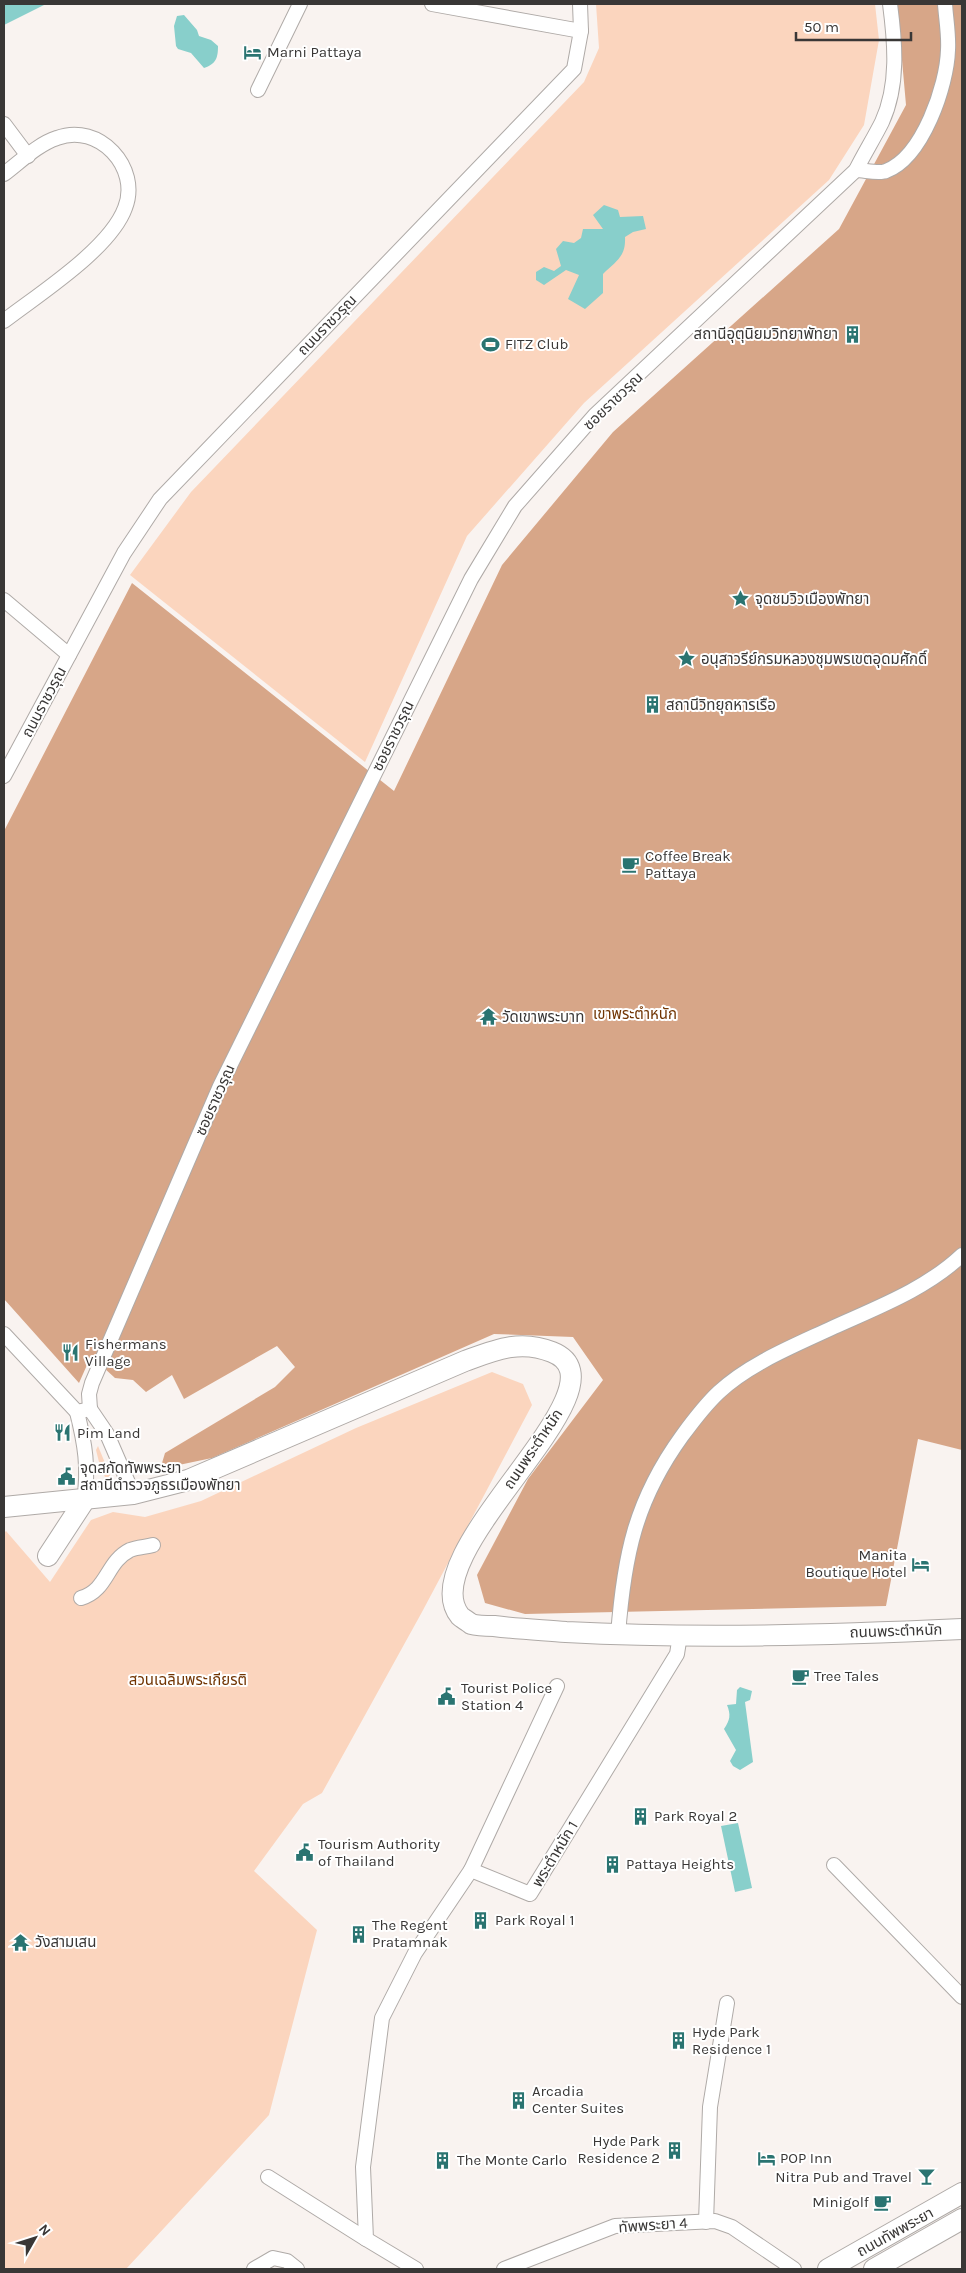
<svg xmlns="http://www.w3.org/2000/svg" width="966" height="2273" viewBox="0 0 966 2273" font-family="Karla,'Noto Sans Thai',sans-serif">
<style>
.green{fill:#fbd5be}
.forest{fill:#d7a688}
.water{fill:#88cfcb}
.lines{fill:none;stroke-linecap:round;stroke-linejoin:round}
.street-casing{stroke:#afaaa7;stroke-width:16}
.secondary-casing{stroke:#afaaa7;stroke-width:22}
.street{stroke:#fff;stroke-width:14}
.secondary{stroke:#fff;stroke-width:20}
.labels{text-anchor:middle;dominant-baseline:central;stroke-width:4;stroke-linejoin:round;paint-order:stroke}
.poi-label{font-size:15px;fill:#393736;stroke:#fff;text-anchor:start}
.street-label{font-size:15px;fill:#393736;stroke:#fff}
.park-label{font-size:15px;fill:#713503;stroke:#fff}
</style>
<rect width="100%" height="100%" fill="#f9f3f0"/>
<g class="green">
<polygon points="596,4 875,4 879,40 864,125 829,180 584,403 467,536 365,762 130,575 191,492 584,82 599,48"/>
<polygon points="492,1372 523,1384 532,1405 422,1612 322,1793 303,1804 254,1871 317,1930 269,2115 126,2269 4,2269 4,1533 6,1531 50,1582 91,1520 113,1512 145,1517 201,1501 356,1428"/>
<polygon points="98,1446 110,1475 109,1478 105,1477 100,1466 96,1450"/>
</g>
<polygon class="forest" points="897,4 962,4 962,1450 918,1439 886,1606 525,1614 485,1603 477,1575 528,1479 603,1380 573,1337 494,1334 212,1458 174,1466 162,1463 165,1453 275,1387 295,1367 277,1346 184,1399 172,1375 146,1392 133,1380 115,1378 91,1356 79,1383 4,1299 4,831 132,583 394,791 502,565 613,432 839,229 906,105"/>
<g class="water">
<polygon points="4,4 46,4 4,25"/>
<path d="M184,15L197,30L199,36L211,40L218,46C218,58 216,64 204,68L191,53L178,49L176,46L174,26L177,16Z"/>
<path d="M604,205L618,210L620,217L643,216L646,229L633,232L625,237C626,257 616,261 603,274V293L585,309L568,299L579,275L566,270L544,285L536,280V272L544,267L554,271L561,266L556,249L563,241L574,243L581,238L583,229H603L593,215Z"/>
<path d="M740,1687L752,1691L750,1700L745,1702L753,1762L740,1770L733,1766L730,1761L736,1750L724,1729C730,1720 731,1715 727,1705L736,1704L737,1690Z"/>
<polygon points="738,1823 752,1888 735,1892 721,1826"/>
</g>
<g class="lines">
<defs>
<g id="street">
<polyline points="432,4 581,31"/>
<polyline points="258,90 300,4"/>
<polyline points="4,124 28,156"/>
<path d="M856,170C864,170 879,174 886,171C923,157 947,85 948,50C949,35 946,19 945,4"/>
<path d="M4,174C20,162 38,144 57,138C99,122 141,168 125,208C110,249 39,294 4,321"/>
<polyline points="4,600 69,655"/>
<polyline points="4,776 124,553 160,499 574,69 581,31 580,4"/>
<polyline points="4,1334 77,1412 90,1409"/>
<path d="M90,1409L89,1394L92,1383L220,1086L471,579L515,506L595,415L856,170C864,154 874,138 882,122C899,85 895,42 890,4"/>
<polyline points="90,1409 107,1434 133,1494"/>
<path d="M77,1412C85,1444 89,1468 84,1501"/>
<path d="M81,1598C108,1590 106,1562 130,1550C137,1547 146,1547 153,1545"/>
<path d="M618,1635C624,1556 635,1501 682,1436C693,1421 705,1405 719,1392C750,1363 796,1345 834,1327C878,1307 926,1289 962,1255"/>
<polyline points="834,1865 962,1997"/>
<polyline points="471,1870 557,1686"/>
<polyline points="268,2177 366,2239"/>
<polyline points="706,2222 710,2107 727,2003"/>
<polyline points="254,2269 273,2258 287,2261 297,2269"/>
<polyline points="416,2269 366,2239 363,2167 382,2018 415,1953 471,1870 530,1894 677,1654 680,1635"/>
<polyline points="504,2269 615,2226 715,2221 732,2227 794,2269"/>
</g>
<g id="secondary">
<path d="M4,1507L133,1494L188,1480L465,1361C495,1350 520,1339 552,1352C636,1385 409,1553 460,1616C462,1618 469,1622 471,1624C478,1626 487,1626 494,1626C518,1629 542,1630 566,1632C698,1639 831,1635 962,1629"/>
<polyline points="48,1556 84,1501"/>
<polyline points="828,2269 962,2193"/>
<polyline points="874,2269 962,2219"/>
</g>
</defs>
<use href="#street" class="street-casing"/>
<use href="#secondary" class="secondary-casing"/>
<use href="#street" class="street"/>
<use href="#secondary" class="secondary"/>
</g>
<defs>
<symbol id="hotel-bare" viewBox="-9 -9 18 18"><path d="M-6-4.5h1.5V1H6V5H4.5V3h-9V5H-6ZM-4 0a1.8 1.8 0 1 1 3.6 0ZM.5 0V-2.5h3Q6-2.5 6 0Z" fill="#2a7471" stroke="#fff" stroke-width="2.5" paint-order="stroke"/></symbol>
<symbol id="building-bare" viewBox="-9 -9 18 18"><path d="M-4-6H4V6H1V3H-1V6H-4ZM-2.5-4.3h1.7v1.8h-1.7ZM.8-4.3h1.7v1.8H.8ZM-2.5-1h1.7V.8h-1.7ZM.8-1h1.7V.8H.8Z" fill="#2a7471" stroke="#fff" stroke-width="2.5" paint-order="stroke"/></symbol>
<symbol id="stadium-bare" viewBox="-9 -9 18 18"><path d="M0-5a6.5 5 0 1 0 0 10a6.5 5 0 1 0 0-10ZM-3.5-1.8h7v3.6h-7Z" fill="#2a7471" stroke="#fff" stroke-width="2.5" paint-order="stroke"/></symbol>
<symbol id="sight-bare" viewBox="-9 -9 18 18"><path d="M0-6L1.8-2.2L6-1.7L2.9 1.2L3.7 5.4L0 3.3L-3.7 5.4L-2.9 1.2L-6-1.7L-1.8-2.2Z" fill="#2a7471" stroke="#fff" stroke-width="2.5" paint-order="stroke"/></symbol>
<symbol id="cafe-bare" viewBox="-9 -9 18 18"><path d="M-5.5-4.5H6V0H3Q3 3.5 0 3.5H-2.5Q-5.5 3.5-5.5 0ZM3-3.2v2h1.7v-2ZM-6 4.5H4V6H-6Z" fill="#2a7471" stroke="#fff" stroke-width="2.5" paint-order="stroke"/></symbol>
<symbol id="temple-bare" viewBox="-9 -9 18 18"><path d="M0-6L5-2H3V0L6.5 2.5H4V6H1.5V3h-3V6H-4V2.5H-6.5L-3 0V-2H-5Z" fill="#2a7471" stroke="#fff" stroke-width="2.5" paint-order="stroke"/></symbol>
<symbol id="restaurant-bare" viewBox="-9 -9 18 18"><path d="M-5-6h1v4h1v-4h1v4h1v-4h1v5L-1.5 .5V6h-2V.5L-5-1ZM5-6V6H3V1.5H1.5Q1.5-4 5-6Z" fill="#2a7471" stroke="#fff" stroke-width="2.5" paint-order="stroke"/></symbol>
<symbol id="civic-bare" viewBox="-9 -9 18 18"><path d="M-.6-6.5H3V-4.5H.6V-3L4-1V1h2V6H-6V1h2V-1L-.6-3ZM-1.2 2.5V6h2.4V2.5Z" fill="#2a7471" stroke="#fff" stroke-width="2.5" paint-order="stroke"/></symbol>
<symbol id="bar-bare" viewBox="-9 -9 18 18"><path d="M-6-5H6L.8 .8V4.5H3.5V6h-7V4.5H-.8V.8Z" fill="#2a7471" stroke="#fff" stroke-width="2.5" paint-order="stroke"/></symbol>
</defs>
<g fill-rule="evenodd">
<use href="#hotel-bare" x="240" y="40" width="25" height="25"/>
<use href="#building-bare" x="840" y="322" width="25" height="25"/>
<use href="#stadium-bare" x="478" y="332" width="25" height="25"/>
<use href="#sight-bare" x="728" y="586" width="25" height="25"/>
<use href="#sight-bare" x="674" y="646" width="25" height="25"/>
<use href="#building-bare" x="640" y="692" width="25" height="25"/>
<use href="#cafe-bare" x="618" y="852" width="25" height="25"/>
<use href="#temple-bare" x="476" y="1004" width="25" height="25"/>
<use href="#restaurant-bare" x="58" y="1340" width="25" height="25"/>
<use href="#restaurant-bare" x="50" y="1420" width="25" height="25"/>
<use href="#civic-bare" x="54" y="1464" width="25" height="25"/>
<use href="#hotel-bare" x="908" y="1552" width="25" height="25"/>
<use href="#cafe-bare" x="788" y="1664" width="25" height="25"/>
<use href="#civic-bare" x="434" y="1684" width="25" height="25"/>
<use href="#building-bare" x="628" y="1804" width="25" height="25"/>
<use href="#civic-bare" x="292" y="1840" width="25" height="25"/>
<use href="#building-bare" x="600" y="1852" width="25" height="25"/>
<use href="#building-bare" x="468" y="1908" width="25" height="25"/>
<use href="#building-bare" x="346" y="1922" width="25" height="25"/>
<use href="#temple-bare" x="8" y="1930" width="25" height="25"/>
<use href="#building-bare" x="666" y="2028" width="25" height="25"/>
<use href="#building-bare" x="506" y="2088" width="25" height="25"/>
<use href="#building-bare" x="662" y="2138" width="25" height="25"/>
<use href="#hotel-bare" x="754" y="2146" width="25" height="25"/>
<use href="#building-bare" x="430" y="2148" width="25" height="25"/>
<use href="#bar-bare" x="914" y="2164" width="25" height="25"/>
<use href="#cafe-bare" x="870" y="2190" width="25" height="25"/>
</g>
<g class="labels">
<g class="poi-label">
<text x="267" y="52">Marni Pattaya</text>
<text x="838" y="334" text-anchor="end">สถานีอุตุนิยมวิทยาพัทยา</text>
<text x="505" y="344">FITZ Club</text>
<text x="755" y="599">จุดชมวิวเมืองพัทยา</text>
<text x="701" y="659">อนุสาวรีย์กรมหลวงชุมพรเขตอุดมศักดิ์</text>
<text x="666" y="705">สถานีวิทยุถหารเรือ</text>
<text x="645" y="856">Coffee Break<tspan x="645" dy="17">Pattaya</tspan></text>
<text x="502" y="1017">วัดเขาพระบาท</text>
<text x="85" y="1344">Fishermans<tspan x="85" dy="17">Village</tspan></text>
<text x="77" y="1433">Pim Land</text>
<text x="80" y="1468">จุดสกัดทัพพระยา<tspan x="80" dy="17">สถานีตำรวจภูธรเมืองพัทยา</tspan></text>
<text x="907" y="1555" text-anchor="end">Manita<tspan x="907" dy="17">Boutique Hotel</tspan></text>
<text x="814" y="1676">Tree Tales</text>
<text x="461" y="1688">Tourist Police<tspan x="461" dy="17">Station 4</tspan></text>
<text x="654" y="1816">Park Royal 2</text>
<text x="318" y="1844">Tourism Authority<tspan x="318" dy="17">of Thailand</tspan></text>
<text x="626" y="1864">Pattaya Heights</text>
<text x="495" y="1920">Park Royal 1</text>
<text x="372" y="1925">The Regent<tspan x="372" dy="17">Pratamnak</tspan></text>
<text x="35" y="1942">วังสามเสน</text>
<text x="692" y="2032">Hyde Park<tspan x="692" dy="17">Residence 1</tspan></text>
<text x="532" y="2091">Arcadia<tspan x="532" dy="17">Center Suites</tspan></text>
<text x="660" y="2141" text-anchor="end">Hyde Park<tspan x="660" dy="17">Residence 2</tspan></text>
<text x="780" y="2158">POP Inn</text>
<text x="457" y="2160">The Monte Carlo</text>
<text x="912" y="2177" text-anchor="end">Nitra Pub and Travel</text>
<text x="869" y="2202" text-anchor="end">Minigolf</text>
</g>
<g class="street-label">
<text transform="translate(327 325) rotate(-46)">ถนนราชวรุณ</text>
<text transform="translate(613 401) rotate(-44)">ซอยราชวรุณ</text>
<text transform="translate(44 702) rotate(-62)">ถนนราชวรุณ</text>
<text transform="translate(393 736) rotate(-64)">ซอยราชวรุณ</text>
<text transform="translate(215 1100) rotate(-66)">ซอยราชวรุณ</text>
<text transform="translate(533 1449) rotate(-56)">ถนนพระตำหนัก</text>
<text transform="translate(896 1631) rotate(-2)">ถนนพระตำหนัก</text>
<text transform="translate(555 1854) rotate(-59)">พระตำหนัก 1</text>
<text transform="translate(653 2225) rotate(-4)">ทัพพระยา 4</text>
<text transform="translate(895 2232) rotate(-29)">ถนนทัพพระยา</text>
</g>
<g class="park-label">
<text x="635" y="1014">เขาพระตำหนัก</text>
<text x="188" y="1680">สวนเฉลิมพระเกียรติ</text>
</g>
</g>
<rect width="966" height="2273" fill="none" stroke="#393736" stroke-width="10"/>
<g transform="translate(35 2238) rotate(51)" stroke="#ffffff" stroke-width="4" paint-order="stroke">
<path d="M0-4L9 19L0 12L-9 19Z" fill="#393736"/>
<text y="-8" font-size="14" font-weight="bold" text-anchor="middle" fill="#393736">N</text>
</g>
<path d="M796 32v8h115v-8" fill="none" stroke="#393736" stroke-width="2.5"/>
<text x="804" y="32" font-size="15" fill="#393736" stroke="#ffffff" stroke-width="4" paint-order="stroke">50 m</text>
</svg>
